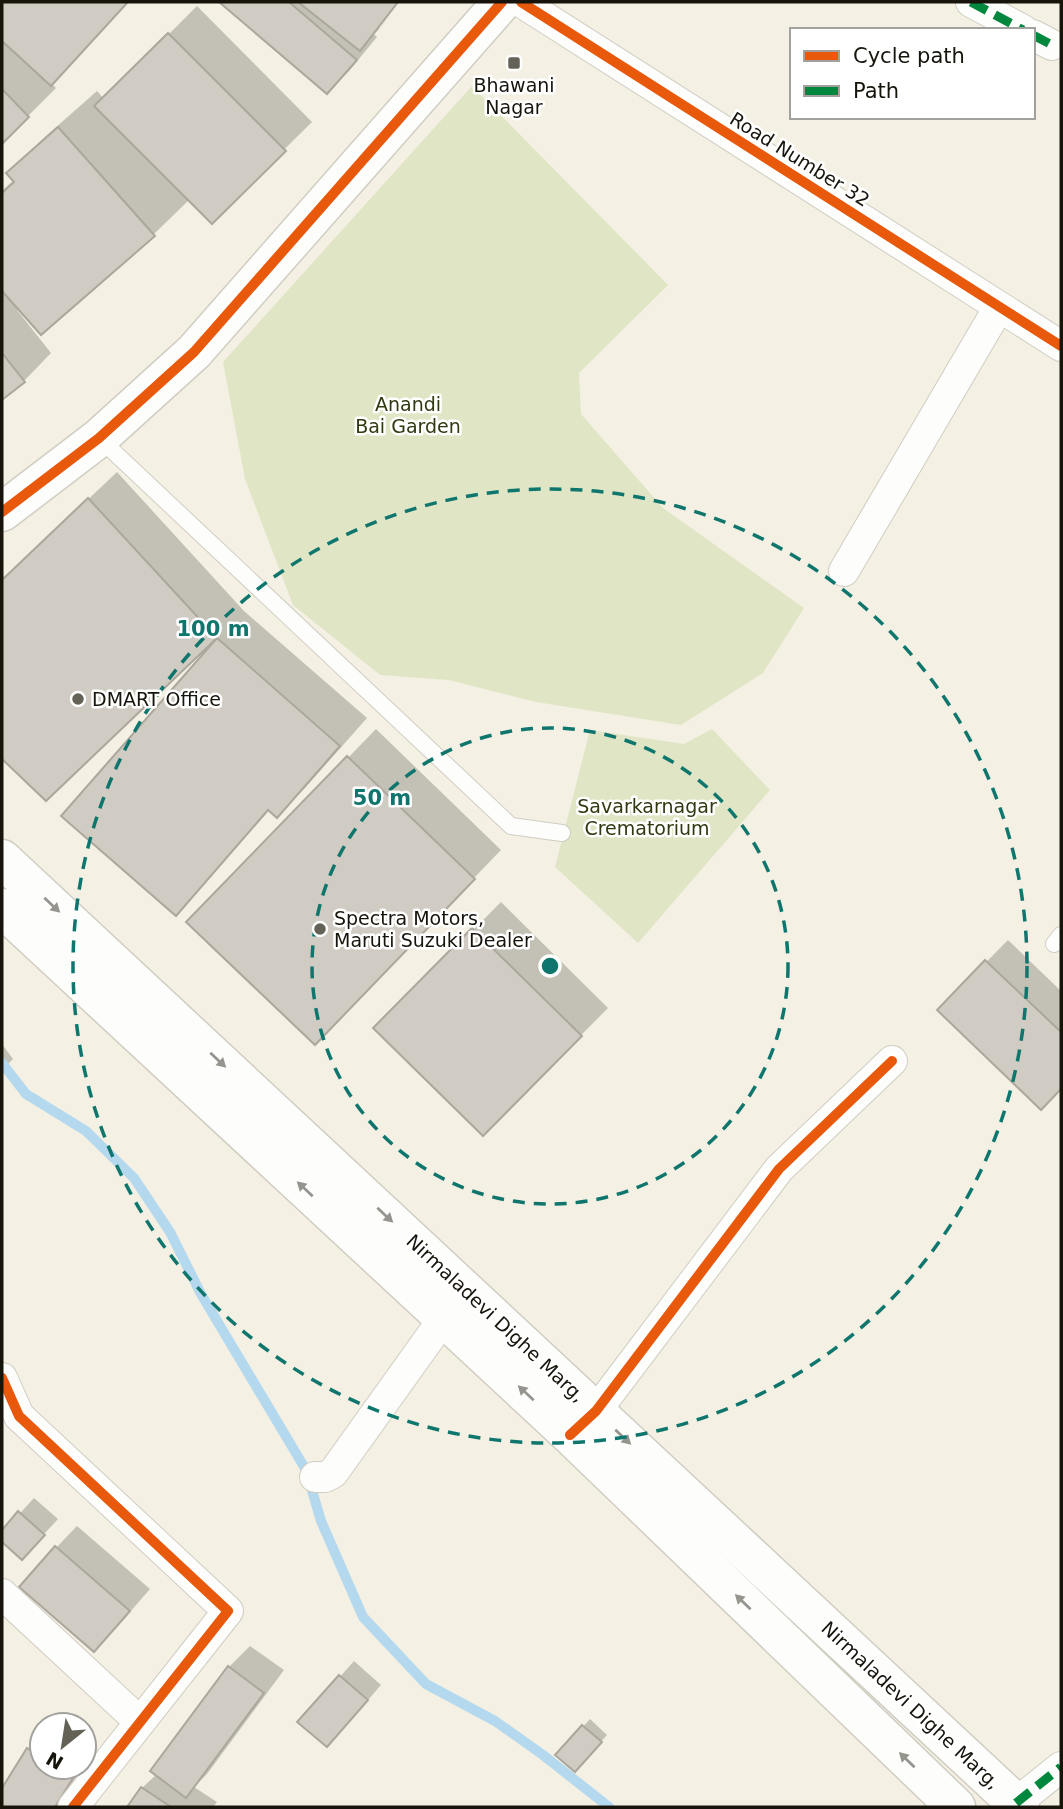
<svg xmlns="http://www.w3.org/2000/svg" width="1063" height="1809" viewBox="0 0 1063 1809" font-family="'DejaVu Sans',sans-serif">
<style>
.green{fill:#e0e6c5}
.shadow{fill:#0003}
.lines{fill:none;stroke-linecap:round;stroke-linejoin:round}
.stream{stroke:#b4d9ee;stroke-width:10}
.building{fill:#d1ccc3;stroke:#aba79d;stroke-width:2}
.lane-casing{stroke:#d0cdc3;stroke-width:18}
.street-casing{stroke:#d0cdc3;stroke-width:32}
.secondary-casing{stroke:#d0cdc3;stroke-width:41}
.lane{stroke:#fdfdfb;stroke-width:16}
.street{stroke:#fdfdfb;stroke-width:30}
.secondary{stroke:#fdfdfb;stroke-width:38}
.quiet{stroke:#00873e;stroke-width:9;stroke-dasharray:18 9;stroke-linecap:butt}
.cycleway-casing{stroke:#fff;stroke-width:15}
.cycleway{stroke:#e8590c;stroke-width:10}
.oneway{fill:#95948f}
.ring{fill:none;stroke:#0f766e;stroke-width:3.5;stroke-dasharray:12 9}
.poi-dot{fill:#646157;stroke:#fff;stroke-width:2.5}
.labels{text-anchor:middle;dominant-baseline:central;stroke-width:5;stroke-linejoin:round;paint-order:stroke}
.poi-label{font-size:19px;fill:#16140b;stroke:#fff;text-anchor:start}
.street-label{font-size:19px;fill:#16140b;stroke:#fff}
.park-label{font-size:19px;fill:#303a11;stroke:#fff}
.centre{fill:#0f766e;stroke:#fff;stroke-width:3.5}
.ring-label{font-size:21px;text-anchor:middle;font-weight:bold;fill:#0f766e;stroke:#fff;stroke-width:5;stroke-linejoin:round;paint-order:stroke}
</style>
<rect width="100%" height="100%" fill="#f4f0e3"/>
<g class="green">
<polygon points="472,86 668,285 579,373 581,414 663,508 804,608 763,673 681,725 536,702 449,680 380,675 293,605 245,479 223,362"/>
<polygon points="712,729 770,790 638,943 555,867 590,730 684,744"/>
</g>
<g class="shadow">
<polygon points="2,2 128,2 51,83 56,88 2,142"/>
<polygon points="222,2 396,2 376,28 380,28 401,2 381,27 374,34 377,37 349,71 327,92"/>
<polygon points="197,6 312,122 212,221 190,199 153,235 17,310 51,353 24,381 2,398 2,191 14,180 8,173 46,136 97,91 104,99"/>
<polygon points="117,472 244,611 367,718 305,788 277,816 270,809 203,886 176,913 215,642 214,640 46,799 2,756 2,581"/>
<polygon points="376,729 501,850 342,1015 189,922"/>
<polygon points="501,902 608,1008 483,1134 376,1028"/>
<polygon points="1008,940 1061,991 1061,1087 1041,1108 939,1010"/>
<polygon points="2,1044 13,1059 2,1070"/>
<polygon points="34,1498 58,1519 22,1558 2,1540 2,1533"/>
<polygon points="77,1526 150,1589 116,1628 94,1649 56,1548"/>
<polygon points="250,1646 284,1670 207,1774 194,1787 217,1802 213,1807 129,1807 142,1788 157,1774 229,1667"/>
<polygon points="354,1661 381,1685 341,1731 300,1722"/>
<polygon points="590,1719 607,1735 582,1763 558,1754"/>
<polygon points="42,1735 42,1767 84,1767 58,1807 2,1807 2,1791 28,1749"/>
</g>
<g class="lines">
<polyline class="stream" points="2,1063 26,1094 86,1131 134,1178 170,1232 201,1294 306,1470 321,1521 363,1617 426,1684 495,1721 543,1755 609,1807"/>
</g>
<g class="building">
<polygon points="2,2 128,2 51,86 2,41"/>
<polygon points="219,2 289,2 357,60 327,94"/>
<polygon points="298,2 398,2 360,51"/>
<polygon points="168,33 286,151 212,224 94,106"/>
<polygon points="2,89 29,117 2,144"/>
<polygon points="58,127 155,236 41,335 2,291 2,193 14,182 6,173"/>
<polygon points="2,353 25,382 2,400"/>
<polygon points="88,498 217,638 46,801 2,759 2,580"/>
<polygon points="217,638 340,746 277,818 268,810 176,916 61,816"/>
<polygon points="347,756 475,879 315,1045 186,922"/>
<polygon points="472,928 582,1036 483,1136 373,1028"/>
<polygon points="985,960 1061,1032 1061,1089 1041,1110 937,1010"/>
<polygon points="18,1511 45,1535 22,1560 2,1542 2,1530"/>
<polygon points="55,1546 130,1611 94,1652 19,1587"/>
<polygon points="228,1666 264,1693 186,1798 150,1771"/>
<polygon points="339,1675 368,1700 327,1747 297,1722"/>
<polygon points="582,1725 602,1742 575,1772 555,1755"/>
<polygon points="27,1748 42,1758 42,1767 56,1767 73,1778 55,1807 2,1807 2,1788"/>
<polygon points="141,1787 171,1807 127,1807"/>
</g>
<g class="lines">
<defs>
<g id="lane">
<polyline points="99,438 511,826 562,833"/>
<polyline points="1054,944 1061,935"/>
</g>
<g id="street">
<polyline points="521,2 1061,346"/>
<polyline points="971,2 1023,30"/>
<polyline points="1033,35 1052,45"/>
<polyline points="844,571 999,307"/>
<polyline points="2,1378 19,1416 228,1611 73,1807"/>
<polyline points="581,1425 596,1411 779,1169 892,1061"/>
<polyline points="315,1477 325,1477 333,1473 444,1318"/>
<polyline points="2,1594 140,1722"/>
<polyline points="1011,1807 1061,1767"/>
</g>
<g id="secondary">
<polyline points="2,512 99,438 194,352 502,2"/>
<polyline points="2,859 1020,1807"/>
<polyline points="2,908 570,1435 956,1807"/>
</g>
</defs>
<use href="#lane" class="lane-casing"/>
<use href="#street" class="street-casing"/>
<use href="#secondary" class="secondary-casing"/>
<use href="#lane" class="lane"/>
<use href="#street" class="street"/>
<use href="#secondary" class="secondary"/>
<g class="quiet">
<polyline points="971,2 1023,30"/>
<polyline points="1033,35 1052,45"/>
<polyline points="1016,1803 1061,1767"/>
</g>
<defs>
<g id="cycleway">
<polyline points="521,2 1061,346"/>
<polyline points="2,512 99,438 194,352 502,2"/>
<polyline points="2,1378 19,1416 228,1611 73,1807"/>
<polyline points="570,1435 596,1411 779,1169 892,1061"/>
</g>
</defs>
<use href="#cycleway" class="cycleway-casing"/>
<use href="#cycleway" class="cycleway"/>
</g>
<defs><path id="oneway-solid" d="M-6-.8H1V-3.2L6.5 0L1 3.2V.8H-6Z" transform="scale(1.75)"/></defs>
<g class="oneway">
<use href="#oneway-solid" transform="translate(52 905) rotate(43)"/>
<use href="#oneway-solid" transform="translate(218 1060) rotate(43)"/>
<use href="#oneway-solid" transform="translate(305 1189) rotate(-137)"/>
<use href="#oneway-solid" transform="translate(385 1215) rotate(43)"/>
<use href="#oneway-solid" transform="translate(526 1393) rotate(-137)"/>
<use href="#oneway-solid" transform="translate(623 1437) rotate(43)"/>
<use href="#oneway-solid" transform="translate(743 1602) rotate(-136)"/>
<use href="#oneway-solid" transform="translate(907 1760) rotate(-136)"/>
</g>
<g class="ring">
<circle cx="550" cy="966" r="238"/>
<circle cx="550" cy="966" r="477"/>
</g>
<g class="poi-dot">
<rect x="507" y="56" width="14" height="14" rx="3.5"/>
<circle cx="78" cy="699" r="7"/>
<circle cx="320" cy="929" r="7"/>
</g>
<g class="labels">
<g class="poi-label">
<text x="514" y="85" text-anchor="middle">Bhawani<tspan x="514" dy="22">Nagar</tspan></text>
<text x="92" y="699">DMART Office</text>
<text x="334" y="918">Spectra Motors,<tspan x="334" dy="22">Maruti Suzuki Dealer</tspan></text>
</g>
<g class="street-label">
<text transform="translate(800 159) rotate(32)">Road Number 32</text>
<text transform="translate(496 1318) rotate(43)">Nirmaladevi Dighe Marg,</text>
<text transform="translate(911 1705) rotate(43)">Nirmaladevi Dighe Marg,</text>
</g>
<g class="park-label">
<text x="408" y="404">Anandi<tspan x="408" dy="22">Bai Garden</tspan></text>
<text x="647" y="806">Savarkarnagar<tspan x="647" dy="22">Crematorium</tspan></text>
</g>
</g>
<circle cx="550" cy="966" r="10" class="centre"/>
<g class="ring-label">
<text x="213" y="636">100 m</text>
<text x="382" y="805">50 m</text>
</g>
<rect width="1063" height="1809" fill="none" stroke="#16140b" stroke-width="7"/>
<rect x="790" y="28" width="245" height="91" fill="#ffffff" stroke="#a2a19d" stroke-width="2"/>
<rect x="804" y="51" width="35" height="10" fill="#e8590c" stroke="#a2a19d" stroke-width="2"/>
<text x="853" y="63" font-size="21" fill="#16140b">Cycle path</text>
<rect x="804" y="86" width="35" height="10" fill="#00873e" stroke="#a2a19d" stroke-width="2"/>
<text x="853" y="98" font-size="21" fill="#16140b">Path</text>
<g transform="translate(63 1746) rotate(210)"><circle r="33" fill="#ffffff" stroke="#a2a19d" stroke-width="2"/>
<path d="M0-5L12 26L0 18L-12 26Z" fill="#646157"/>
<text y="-10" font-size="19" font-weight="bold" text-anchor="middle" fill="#16140b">N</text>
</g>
</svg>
